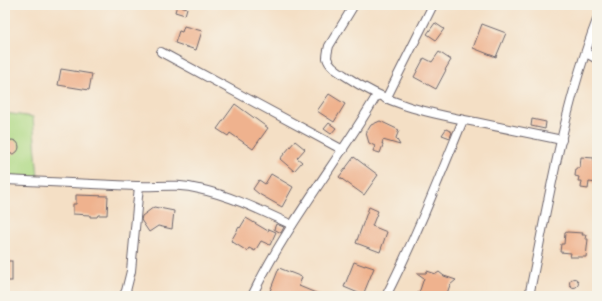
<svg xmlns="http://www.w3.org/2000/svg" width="602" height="301" viewBox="0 0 602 301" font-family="'IM FELL French Canon',serif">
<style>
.green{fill:#aed984;stroke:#687e60}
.building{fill:#efb28e}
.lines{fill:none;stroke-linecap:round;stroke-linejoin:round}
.street-casing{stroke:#6c646b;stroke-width:10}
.street{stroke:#fff;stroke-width:8}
</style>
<rect width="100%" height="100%" fill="#f7f3e8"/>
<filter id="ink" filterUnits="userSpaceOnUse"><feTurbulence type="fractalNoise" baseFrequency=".025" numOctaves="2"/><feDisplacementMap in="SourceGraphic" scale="8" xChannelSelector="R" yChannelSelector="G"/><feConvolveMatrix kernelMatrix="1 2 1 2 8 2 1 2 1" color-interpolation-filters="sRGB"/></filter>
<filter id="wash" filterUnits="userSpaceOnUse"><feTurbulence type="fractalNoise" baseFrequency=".012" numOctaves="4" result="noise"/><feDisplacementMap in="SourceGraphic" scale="16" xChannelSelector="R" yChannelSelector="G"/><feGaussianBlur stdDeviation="0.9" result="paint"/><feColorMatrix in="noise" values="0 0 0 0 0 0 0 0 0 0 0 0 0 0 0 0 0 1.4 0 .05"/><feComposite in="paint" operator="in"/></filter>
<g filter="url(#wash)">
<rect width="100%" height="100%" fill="#f4dfc5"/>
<polygon class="green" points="5,113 33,117 38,178 5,176"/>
<g id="blocks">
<g class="building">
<polygon points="177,5 187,8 185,15 175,12"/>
<polygon points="435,23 444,29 436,40 427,34"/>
<polygon points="482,24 506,33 496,57 473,48"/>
<polygon points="184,26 202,31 196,50 175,43 179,31 182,32"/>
<polygon points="439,52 451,60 445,70 446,70 436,89 414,77 424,58 432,62"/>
<polygon points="61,69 92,74 89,90 58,85"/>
<polygon points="329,94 345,104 334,122 317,111"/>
<polygon points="235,104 268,128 253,149 230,133 228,136 217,129"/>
<polygon points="532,119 546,122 545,129 531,126"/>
<polygon points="380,121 399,130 396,138 400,145 383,140 382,144 383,145 380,153 373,151 375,146 369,143 366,133 371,125"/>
<polygon points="329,123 336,128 331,134 324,129"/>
<polygon points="446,129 452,132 450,138 442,135"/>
<circle cx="12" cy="147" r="7"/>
<polygon points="295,141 305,149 297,158 302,162 294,171 280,159"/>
<polygon points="354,157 378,175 364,195 339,177"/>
<polygon points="581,157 594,158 594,161 597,162 597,183 589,182 588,189 581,188 582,181 578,181 579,177 575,176 576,168 580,168"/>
<polygon points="271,174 293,187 282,207 259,194 253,189 259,180 265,184"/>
<polygon points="76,195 108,196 107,215 98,215 97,217 90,217 90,215 73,214 73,204 76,204"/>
<polygon points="154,207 174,211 172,229 158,226 149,232 141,220 142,216"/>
<polygon points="369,207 378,211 372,226 387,232 380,252 356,243"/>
<polygon points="246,218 268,231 269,229 276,232 270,245 261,241 255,251 249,248 247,251 231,241 239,227 240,228"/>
<polygon points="276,224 284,227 281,233 274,229"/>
<polygon points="567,232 583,233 582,235 586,235 585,239 588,239 586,257 570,257 571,253 560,252 561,244 564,244 565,233"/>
<rect x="5" y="261" width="7" height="20"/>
<polygon points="354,262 365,266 365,265 374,268 363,295 344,287"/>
<polygon points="279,268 302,277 299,286 323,296 284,296 270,291"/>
<polygon points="427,271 436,274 439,272 444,276 456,280 450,285 446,296 414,296 420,290 424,278 417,273 426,273"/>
<circle cx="574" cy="283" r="4.5"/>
</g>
</g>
</g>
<g filter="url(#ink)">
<use href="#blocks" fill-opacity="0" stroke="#6c646b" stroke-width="1"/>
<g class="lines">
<defs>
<g id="street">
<path d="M354,5L329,46C328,50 327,54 327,58C329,66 338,71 344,75C388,105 424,112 475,122C504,128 533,134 562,140"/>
<polyline points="161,52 343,150"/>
<polyline points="586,53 597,59"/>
<polyline points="386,99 433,5"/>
<path d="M5,180C49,182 92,184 136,186C158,187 177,183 199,189C232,196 262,211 292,225"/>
<polyline points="123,296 126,291 131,271 139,186"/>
<path d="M252,296C286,225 337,163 377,95"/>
<path d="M386,296C415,239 439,179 463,120"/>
<path d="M529,296C548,204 563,108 597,20"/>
</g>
</defs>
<use href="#street" class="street-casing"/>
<use href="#street" class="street"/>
</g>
</g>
<rect width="602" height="301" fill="none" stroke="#f7f3e8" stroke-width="20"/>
</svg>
